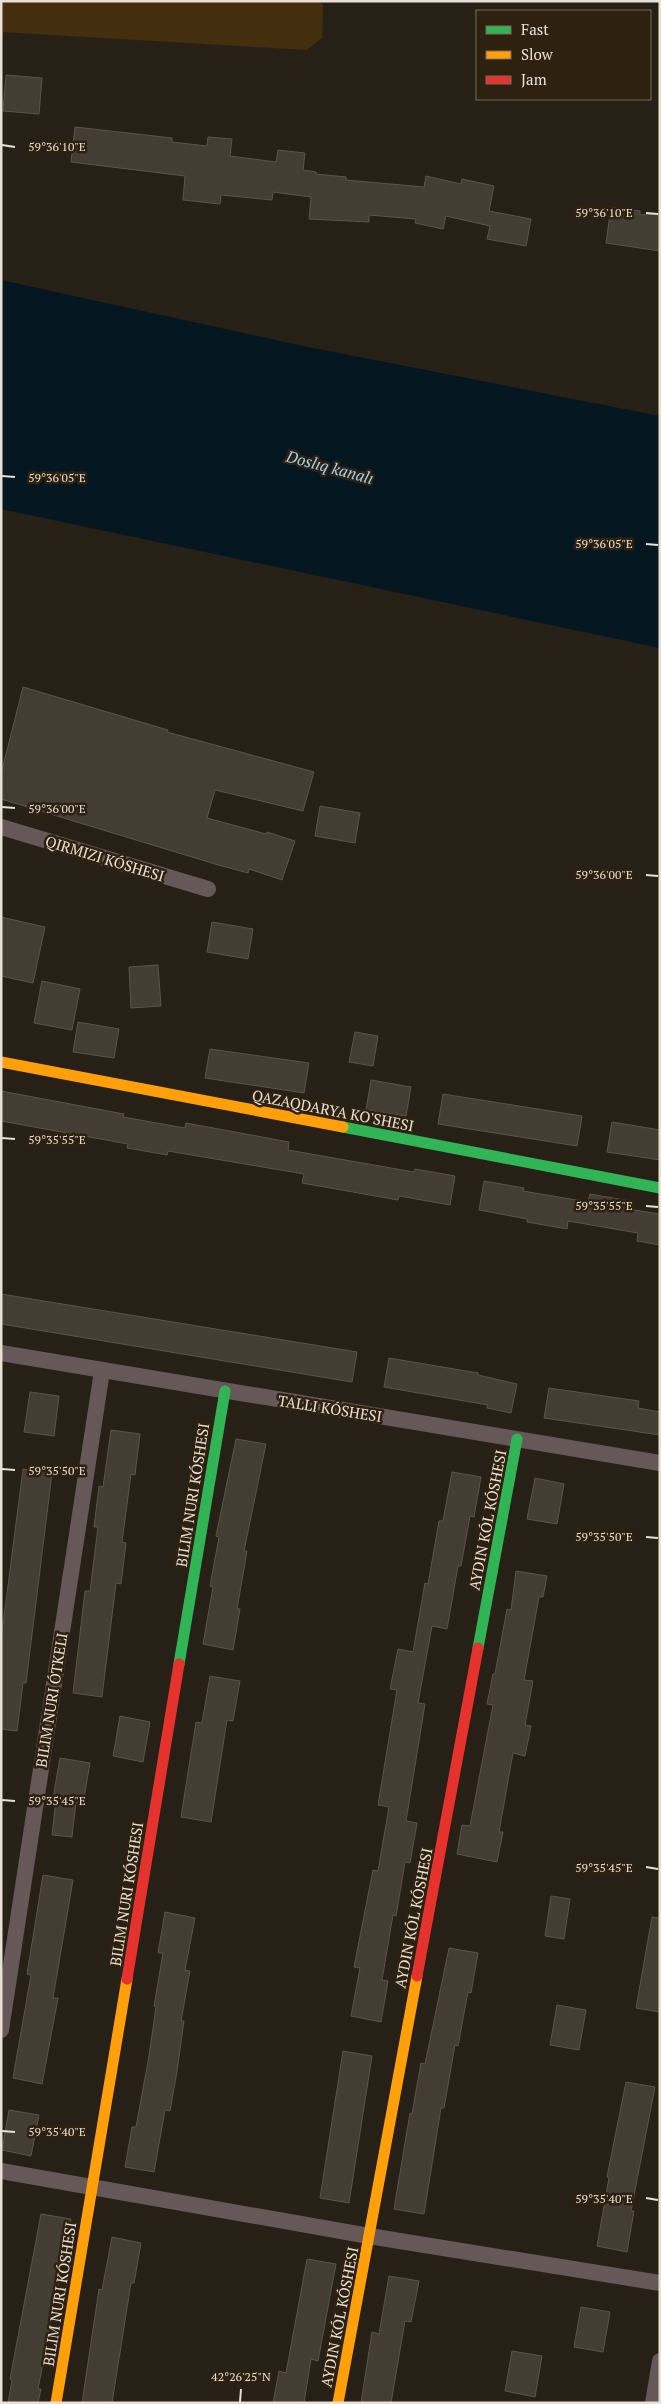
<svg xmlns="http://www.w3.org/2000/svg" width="661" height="2404" viewBox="0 0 661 2404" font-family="'PT Serif',serif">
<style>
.green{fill:#432e0d}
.water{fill:#041620}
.building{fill:#433d34;stroke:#5a544c}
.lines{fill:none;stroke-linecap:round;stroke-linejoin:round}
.street{stroke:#665758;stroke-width:16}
.fast{stroke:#30b455;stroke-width:11}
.slow{stroke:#ff9f0a;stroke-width:11}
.jam{stroke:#e5322d;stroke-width:11}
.ticks{fill:none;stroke:#e8e0d5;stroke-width:2}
.labels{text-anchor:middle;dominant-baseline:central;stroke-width:5;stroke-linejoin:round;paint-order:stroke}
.street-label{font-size:15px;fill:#e8e0d5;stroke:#2e2110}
.water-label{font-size:16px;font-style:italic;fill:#9dd3f6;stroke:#2e2110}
.ticks-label{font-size:12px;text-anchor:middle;fill:#e8e0d5;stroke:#2e2110;stroke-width:5;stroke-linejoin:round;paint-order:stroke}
</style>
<rect width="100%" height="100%" fill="#272017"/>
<polygon class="green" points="1,1 319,1 323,5 322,38 307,50 1,32"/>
<polygon class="water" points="1,280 308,347 660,416 660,648 1,509"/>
<g class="building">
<polygon points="6,75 42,78 39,114 3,111"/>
<polygon points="75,127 172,138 172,142 207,146 208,137 232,139 230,156 276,162 278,150 305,153 303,170 316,172 316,174 346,177 346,180 424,187 426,176 461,184 462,179 494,186 489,211 531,219 526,246 487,239 490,226 446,216 443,229 415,223 416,219 369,215 369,222 309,219 311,197 273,192 272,200 221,195 220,204 183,200 185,176 71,162"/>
<polygon points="611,207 640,211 640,215 660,214 660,251 606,243"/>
<polygon points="23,687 168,730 167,732 314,772 303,811 215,790 207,818 266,834 267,832 295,841 282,880 249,869 248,873 215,864 1,799 1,774"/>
<polygon points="320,806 360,813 355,843 315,836"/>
<polygon points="1,917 45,927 33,983 1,976"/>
<polygon points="212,922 253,929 248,959 207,952"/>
<polygon points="158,965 161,1006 131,1008 129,967"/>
<polygon points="42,981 80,989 72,1030 34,1023"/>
<polygon points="78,1022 119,1029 114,1058 73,1052"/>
<polygon points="355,1032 378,1036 373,1066 349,1062"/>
<polygon points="210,1049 309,1063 304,1093 205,1078"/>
<polygon points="371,1080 411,1087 406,1116 366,1110"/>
<polygon points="1,1091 124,1114 123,1117 185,1128 186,1123 289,1142 288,1150 414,1172 415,1169 455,1176 450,1205 399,1196 398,1200 302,1183 304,1174 168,1151 167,1155 127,1148 128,1144 1,1121"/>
<polygon points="443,1094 582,1116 577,1146 438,1124"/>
<polygon points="612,1122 660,1130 660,1160 607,1152"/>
<polygon points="484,1181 524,1188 523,1191 588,1202 590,1194 630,1201 628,1209 660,1214 660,1245 637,1241 638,1233 568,1221 567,1229 527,1222 527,1219 479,1210"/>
<polygon points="1,1294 357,1352 352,1382 1,1324"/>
<polygon points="389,1358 478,1373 478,1375 517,1384 511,1413 487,1408 488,1405 384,1387"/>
<polygon points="549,1388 639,1401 638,1408 660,1412 660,1435 544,1418"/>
<polygon points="30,1392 59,1396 54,1436 24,1432"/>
<polygon points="111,1430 140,1434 135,1475 131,1474 122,1542 126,1543 121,1584 116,1583 102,1697 73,1693 85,1591 90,1591 98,1527 94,1527 99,1486 103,1487"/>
<polygon points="236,1439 266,1444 244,1551 247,1551 237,1609 240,1609 233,1650 203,1644 213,1587 210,1586 219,1537 216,1536"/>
<polygon points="23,1469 52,1473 26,1683 23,1683 17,1731 1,1729 1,1640"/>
<polygon points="452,1472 481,1477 474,1517 470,1516 461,1566 458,1566 447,1629 432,1626 418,1703 425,1704 406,1821 417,1823 410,1863 405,1862 396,1916 393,1915 382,1980 388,1981 381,2022 351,2016 360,1968 354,1967 373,1870 378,1871 389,1807 378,1805 397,1690 390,1689 398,1649 413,1652 425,1583 428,1584 439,1521 443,1521"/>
<polygon points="535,1478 564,1484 557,1524 527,1519"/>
<polygon points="516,1571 547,1576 543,1597 539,1597 524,1680 533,1681 525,1725 531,1726 525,1756 513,1753 499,1832 503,1832 497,1862 457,1854 462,1825 470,1826 493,1705 487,1704 493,1674 495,1674 507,1609 511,1610"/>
<polygon points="210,1676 240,1681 233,1721 227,1720 211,1822 181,1817 196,1722 202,1723"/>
<polygon points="120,1716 150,1722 143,1762 113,1756"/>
<polygon points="60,1758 90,1763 83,1804 76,1802 72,1837 52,1835 56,1799 53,1798"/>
<polygon points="43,1875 73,1880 53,1998 58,1998 42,2084 13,2078 31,1975 27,1974"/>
<polygon points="551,1896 570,1899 564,1939 545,1936"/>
<polygon points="165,1912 195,1918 185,1970 190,1971 181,2021 184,2021 177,2071 170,2111 165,2110 154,2172 125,2167 132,2127 136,2127 149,2056 156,2007 154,2006 163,1953 158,1953"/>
<polygon points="652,1917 660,1918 660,2012 636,2008"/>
<polygon points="449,1948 478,1953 471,1993 468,1992 458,2046 455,2045 444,2108 441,2108 424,2214 394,2209 410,2113 412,2114 421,2063 425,2064"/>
<polygon points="557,2005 586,2010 579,2050 550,2045"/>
<polygon points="343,2051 372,2056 349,2203 320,2198"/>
<polygon points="626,2082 655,2087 631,2211 634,2211 627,2252 597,2246 609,2178 607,2177"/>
<polygon points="9,2110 39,2115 31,2156 2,2150"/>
<polygon points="41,2214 71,2219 38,2389 41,2389 38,2403 8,2403 12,2380 10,2379"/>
<polygon points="112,2237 141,2243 134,2283 131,2283 112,2403 82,2403 99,2289 102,2290"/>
<polygon points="307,2259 336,2264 318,2361 311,2359 304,2403 273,2403 279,2371 286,2373"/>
<polygon points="389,2276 419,2281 411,2322 405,2321 391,2403 361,2403 372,2332 379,2334"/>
<polygon points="581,2307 610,2312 603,2352 574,2347"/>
<polygon points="512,2351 542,2356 535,2397 505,2391"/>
</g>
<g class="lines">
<g class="street">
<polyline points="1,827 208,889"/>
<polyline points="1,1353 660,1463"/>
<polyline points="1,2030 102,1371"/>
<polyline points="1,2171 369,2236 660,2283"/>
<polyline points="653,2403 660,2361"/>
</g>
<g class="fast">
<polyline points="343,1127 660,1188"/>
<polyline points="478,1648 517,1439"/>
<polyline points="179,1664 225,1391"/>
</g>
<g class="slow">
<polyline points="1,1062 343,1127"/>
<polyline points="56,2403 127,1979"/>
<polyline points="338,2403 417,1976"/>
</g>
<g class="jam">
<polyline points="417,1976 478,1648"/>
<polyline points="127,1979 179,1664"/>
</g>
</g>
<path class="ticks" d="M2,145L15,147M646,213L658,214M2,476L15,477M646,544L658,545M2,807L15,808M646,875L658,876M2,1138L15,1139M646,1206L658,1207M2,1469L15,1470M646,1537L658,1538M2,1800L15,1801M646,1867L658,1869M2,2131L15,2132M646,2198L658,2200M240,2402L241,2389"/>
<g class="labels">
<g class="street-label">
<text transform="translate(105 858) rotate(17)">QIRMIZI KÓSHESI</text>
<text transform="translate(333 1110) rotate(11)">QAZAQDARYA KO'SHESI</text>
<text transform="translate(330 1408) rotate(9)">TALLI KÓSHESI</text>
<text transform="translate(192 1495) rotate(-81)">BILIM NURI KÓSHESI</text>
<text transform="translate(487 1520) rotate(-79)">AYDIN KÓL KÓSHESI</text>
<text transform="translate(51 1700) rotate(-81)">BILIM NURI ÓTKELI</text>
<text transform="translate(126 1894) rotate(-81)">BILIM NURI KÓSHESI</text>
<text transform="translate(413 1918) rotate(-79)">AYDIN KÓL KÓSHESI</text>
<text transform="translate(59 2294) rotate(-81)">BILIM NURI KÓSHESI</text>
<text transform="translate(339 2317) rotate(-79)">AYDIN KÓL KÓSHESI</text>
</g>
<g class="water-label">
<text transform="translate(330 467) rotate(15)">Doslıq kanalı</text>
</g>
</g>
<g class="ticks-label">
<text x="57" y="151">59°36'10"E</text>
<text x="604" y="217">59°36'10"E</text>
<text x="57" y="482">59°36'05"E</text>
<text x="604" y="548">59°36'05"E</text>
<text x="57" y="813">59°36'00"E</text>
<text x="604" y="879">59°36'00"E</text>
<text x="57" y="1144">59°35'55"E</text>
<text x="604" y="1210">59°35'55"E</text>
<text x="57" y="1475">59°35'50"E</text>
<text x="604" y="1541">59°35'50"E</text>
<text x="57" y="1805">59°35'45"E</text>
<text x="604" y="1872">59°35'45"E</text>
<text x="57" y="2136">59°35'40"E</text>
<text x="604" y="2203">59°35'40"E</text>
<text x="241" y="2381">42°26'25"N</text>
</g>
<rect width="661" height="2404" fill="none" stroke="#e8e0d5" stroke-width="5"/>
<rect x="476" y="10" width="175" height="90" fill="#2e2110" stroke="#786d5f"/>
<rect x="486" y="26" width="25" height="8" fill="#30b455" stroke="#786d5f"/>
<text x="521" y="35" font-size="15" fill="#e8e0d5">Fast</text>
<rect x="486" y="51" width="25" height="8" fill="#ff9f0a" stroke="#786d5f"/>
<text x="521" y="60" font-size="15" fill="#e8e0d5">Slow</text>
<rect x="486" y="76" width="25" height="8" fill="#e5322d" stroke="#786d5f"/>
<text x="521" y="85" font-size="15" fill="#e8e0d5">Jam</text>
</svg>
